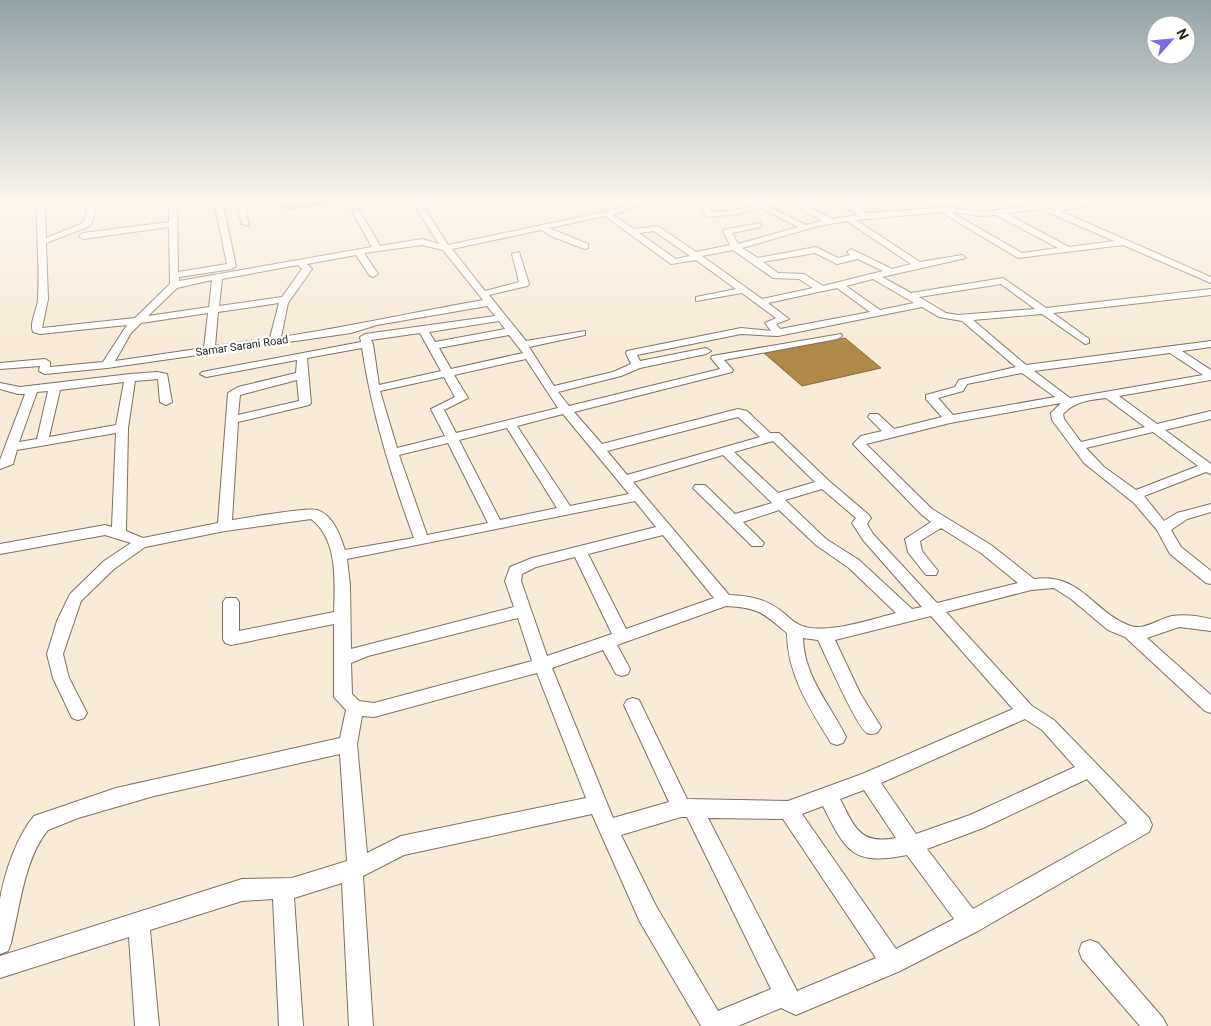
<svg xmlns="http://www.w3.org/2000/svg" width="1211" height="1026" viewBox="0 0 1211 1026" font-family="Roboto,sans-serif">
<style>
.water{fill:#b08847;stroke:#866839}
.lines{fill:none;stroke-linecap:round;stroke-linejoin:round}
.minor-casing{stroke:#7d7261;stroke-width:2}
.minor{fill:#fff;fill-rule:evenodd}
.labels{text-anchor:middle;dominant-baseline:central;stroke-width:5;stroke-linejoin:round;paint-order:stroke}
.far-street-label{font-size:11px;fill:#241f18;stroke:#fff}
</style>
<rect width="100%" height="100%" fill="#f8ebd8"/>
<g class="water">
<polygon points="280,201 343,201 288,209 282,207"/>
<polygon points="845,338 881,368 802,386 764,353"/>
</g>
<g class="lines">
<defs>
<g id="minor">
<path d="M37,201H45L46,238L83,223L87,213L84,201H92L95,213L90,226L46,243L48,299L42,328L135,318L170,284L169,227L83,239L79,236L83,233L169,222V201H177L178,272L227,264L214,201H222L236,266L232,269L179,277V281L372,247L352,211L356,209L360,211L380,246L422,239L439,244L412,201H420L448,245L608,211L595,201H604L615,209L636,201H647L613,215L634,229L658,226L696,252L730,245L723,231L727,229L761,223V227L732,233L738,244L798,227L761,208L738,214L708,217L695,201H703L713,212L737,210L762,203L806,225L822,221L788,201H798L832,219L858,215L837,201H847L866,213L946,207L981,212L1042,204L1041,201H1049L1053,207L1095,201H1115L1060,211L1211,277V283L1123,245L1018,258L941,212L856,220L920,262L962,255L966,258L882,277L911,293L1003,278L1046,308L1211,289V295L1053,313L1089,339V343L1085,344L1042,314L973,320L1026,365L1211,341V347L1182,351L1211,370V380L1119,396L1157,424L1211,411V419L1165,430L1211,464V474L1206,472L1144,496L1164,521L1177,513L1211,504V512L1187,519L1171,530L1181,547L1211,571V584L1206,583L1170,554L1157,530L1134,503L1084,463L1052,420L1051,413L1061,403L950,423L866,444L932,509L991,545L1034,579C1079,572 1092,610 1128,625C1143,632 1158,619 1172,616C1185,614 1199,616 1211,619V631L1179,627L1147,638L1211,695V713L1205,711L1125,637L1108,630L1071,599L1054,588L1031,590L946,612L1032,706L1054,720L1149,818L1152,825L1149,832L978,931L900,971L796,1015L781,1008L738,1026H701L640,922L592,814L404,855L363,876L373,1026H349L342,883L294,898L303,1026H279L273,899L242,901L150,930L159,1026H135L129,937L0,978V956L242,879L292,878L347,861L340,754L154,796L78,818L48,830C24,859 20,907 11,943L8,951L0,954C0,936 0,917 0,899C5,872 16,838 34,816L116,788L340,738L346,710L334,697V624L231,645L225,643L223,639V602L226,598H236L239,602V631L334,612C335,581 338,539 311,519L225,531L145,547L114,569L81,601L63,654L69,678L87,713L84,718L78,720L72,718L53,678L47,654L57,621L70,594L104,561L131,543L105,535L0,554V544L105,525L112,527L116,433L17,450L13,464L0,469V460L25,394H18L0,389V383L20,387L130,374L157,372L167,374L172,402L166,405L160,402L158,379L135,381L128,428L126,531L143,538L218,523L228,393L238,387L296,373L297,360L206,377L200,374L202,372L361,342L360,337L365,334L495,316L487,306L377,325L351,333L107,368L45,374L39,371L40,366L0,369V363L45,359L50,362V367L103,362L127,325L40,334L33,332C29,322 38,309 38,298C40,266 36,234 37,201ZM1045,209L1047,212L1114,241L1069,247L1006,213ZM951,212L981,216L996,215L1058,248L1022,253ZM605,216L671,264L696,260L736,289L696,297V301L742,293L776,318L765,323L771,331L741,328L627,351L626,353L631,364L613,372L554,386L529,347L585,335V331L526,341L489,295L527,286L529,284L519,252L512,254L519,282L485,291L452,249L541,230L553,237L585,249L588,248V244L549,228ZM847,221L911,264L892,269L851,249L847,252L850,255L838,258L816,247L758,258L742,248L818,226ZM654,231L690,256L676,259L639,233ZM422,245L443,250L483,300C415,312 348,327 281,337L288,303L312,269L307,264L356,255L370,276L373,277L378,274L364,253ZM733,250L773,278L799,279L813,288L762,299L702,256ZM815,253L837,264L858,259L883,271L823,286L804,274L778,273L763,262ZM298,265L302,269L282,297L219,306L222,279ZM873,279L914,303L880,310L846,286ZM212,280L209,307L148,316L177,288ZM1001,284L1035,309L958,315L946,313L919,297ZM837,288L870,312L780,329L776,324L789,319L768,303ZM279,303L270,338L215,346L218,312ZM922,307L939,317L962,321L1016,367L959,380L955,387L926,395V399L942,417L894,429L878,414H870L868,417L882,431L861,436L853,444L922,515L931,522L905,539L908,552L926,575H936L938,571L922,551L920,541L941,528L981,553L1018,583L937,603L873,534L867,524L871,518L869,515L829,481L779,433H770L747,411L738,409L602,444L574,412L732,372L733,370L724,360L837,339L842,336L841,334L712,356L711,358L720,369L569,406L558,392L621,376L640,368L706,354L711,351L706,348L640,361L637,355L741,334L778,336ZM208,313L204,348L115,361L131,333L141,323ZM499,321L505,329L435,342L429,332ZM420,333L441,371L379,385L373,344L371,340ZM509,335L523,353L451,369L439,348ZM362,348C372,414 391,475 414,538L345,550C340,535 333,515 317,510C307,507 247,518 232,520L238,422L309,405L311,403L307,358ZM1170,353L1203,375L1070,398L1034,371ZM526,359L558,408L456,433L444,410L468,398L454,375ZM1022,373L1055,397L953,415L938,398L963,391L967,384ZM444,377L455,397L431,409L445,436L397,448L380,391ZM297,380L299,401L238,415L240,395ZM124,382L116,425L49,437L60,390ZM48,391L37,439L19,442L37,392ZM1106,398L1145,427L1081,442L1064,419L1063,414C1076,401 1089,400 1106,398ZM563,414L629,494L570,506L517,426ZM738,417L760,437L627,475L607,451ZM507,428L557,508L500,520L459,440ZM1153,432L1198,466L1136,490L1104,467L1086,448ZM773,441L815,482L778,493L734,452ZM448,443L488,523L427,535L399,455ZM723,455L772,503L735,514L705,485H695L693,488L752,546H762L764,543L743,522L779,510L816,545L849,568L896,613C873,619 820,637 798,624C791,621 786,614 780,610C763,598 749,596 729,595L633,482ZM822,489L856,518L852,523L863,540L922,607L912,609L859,560L826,539L785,500ZM635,501L656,527L532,558L510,567L505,581L514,607L351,649L350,585L347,559ZM663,535L714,598L626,629L588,554ZM575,557L612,634L547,656L521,581L522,574L536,567ZM726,606C759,608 762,612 787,633C787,674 810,709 831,743L837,745L843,743L846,737C830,704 804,677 803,638L818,640C826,656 856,726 867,733C871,735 874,734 878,732L881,727L860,693L835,640L931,616L1013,709L862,774L788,801L687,799L639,700L633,698L627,700L624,705L669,802L613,818L552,668L603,650L616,674L622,676L628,674L630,669L617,645ZM518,618L532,661L374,703L359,701L352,694L351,663L368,656ZM537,673L586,798L401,836L367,853L357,744L362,716L374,717ZM1025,719L1042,730L1075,767L970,815L916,834L881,783ZM1087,779L1127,823L973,909L927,849L983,828ZM864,790L896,838C860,845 855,828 840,799ZM823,806C846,852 853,866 907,855L954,919L896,949L802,814ZM681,817H687L771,989L718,1011L656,906L621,835ZM708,818L783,819L876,958L797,991Z"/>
<polygon points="236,201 244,201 249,226 242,224"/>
<polygon points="1090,940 1098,943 1163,1018 1167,1026 1140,1026 1082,959 1079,951 1082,943"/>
</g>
</defs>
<use href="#minor" class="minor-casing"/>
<use href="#minor" class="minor"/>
</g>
<linearGradient id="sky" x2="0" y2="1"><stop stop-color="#91a2a8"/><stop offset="0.58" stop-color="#fcf6ed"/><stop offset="1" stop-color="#fcf6ed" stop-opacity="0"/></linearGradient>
<rect width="1211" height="345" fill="url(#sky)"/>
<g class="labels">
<g class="far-street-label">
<text transform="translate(242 346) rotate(-8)">Samar Sarani Road</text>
</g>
</g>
<g transform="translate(1171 40) rotate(63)"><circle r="24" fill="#ffffff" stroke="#a7a5a3"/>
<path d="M0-4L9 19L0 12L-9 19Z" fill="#7d68e3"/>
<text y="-8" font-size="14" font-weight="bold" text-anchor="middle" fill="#241f18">N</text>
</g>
</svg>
